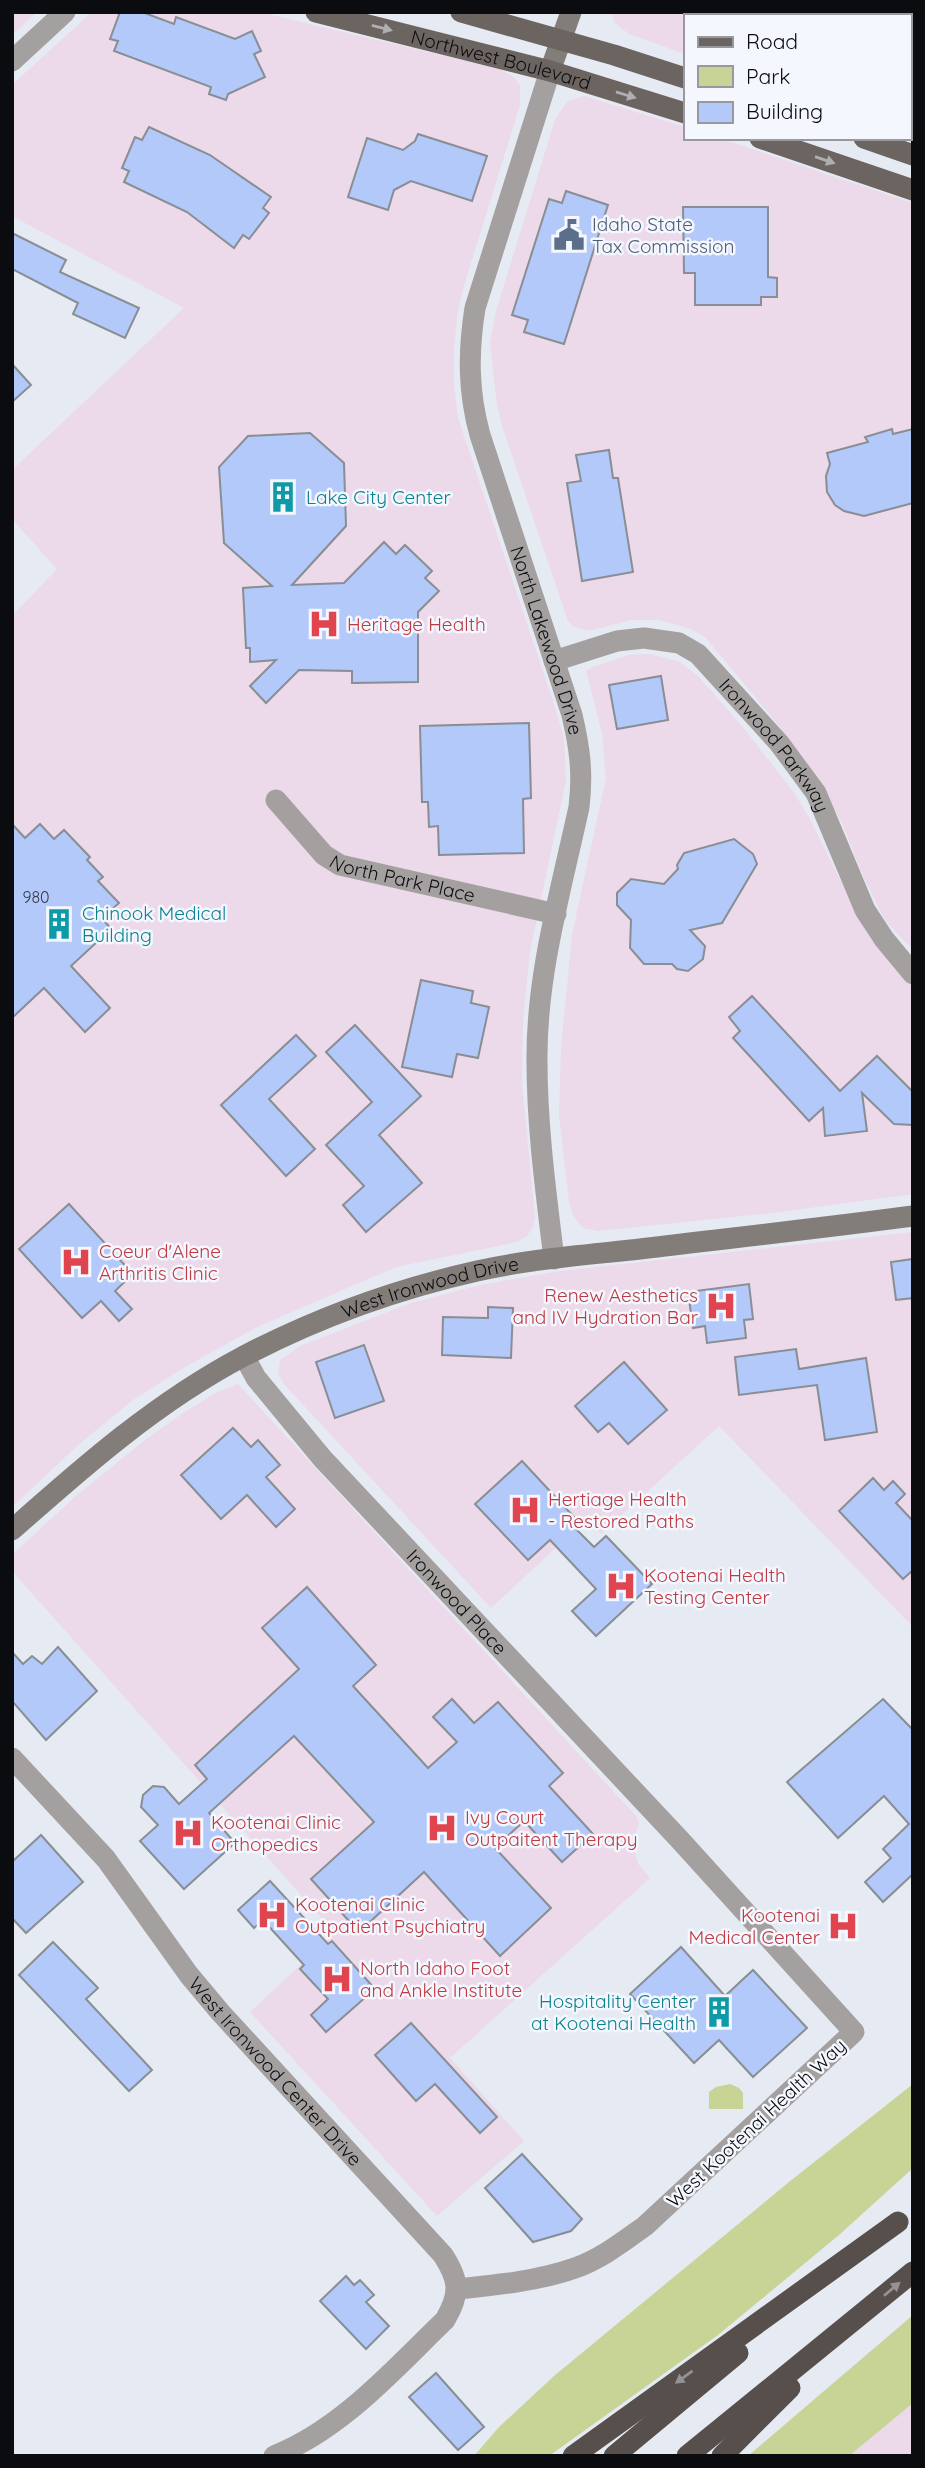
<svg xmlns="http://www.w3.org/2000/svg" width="925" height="2468" viewBox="0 0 925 2468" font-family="Quicksand,sans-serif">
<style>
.commercial{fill:#ecd9ea}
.green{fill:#c8d396}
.building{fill:#b2c9f9;stroke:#898d94;stroke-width:2}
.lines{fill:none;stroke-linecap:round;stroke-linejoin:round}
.street{stroke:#a4a09f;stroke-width:21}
.secondary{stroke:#837d7a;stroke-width:21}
.primary{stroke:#6b6461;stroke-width:21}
.highway{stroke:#564f4b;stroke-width:21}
.oneway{fill:#b0aeb0}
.oneway2{fill:#959293}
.labels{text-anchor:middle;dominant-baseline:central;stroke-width:5;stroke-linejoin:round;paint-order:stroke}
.number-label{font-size:16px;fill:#353b4a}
.street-label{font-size:19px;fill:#0b0c0f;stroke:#f4f7fe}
.service-label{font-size:19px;fill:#4e5e75;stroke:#f4f7fe;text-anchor:start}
.culture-label{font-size:19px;fill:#0d838f;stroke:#f4f7fe;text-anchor:start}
.health-label{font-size:19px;fill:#be3a42;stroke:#f4f7fe;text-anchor:start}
</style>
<rect width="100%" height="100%" fill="#e6eaf2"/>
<g class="commercial">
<polygon points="12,12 37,12 12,35"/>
<polygon points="92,12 259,12 499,69 515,78 520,86 520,105 466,279 458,310 454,348 454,386 458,418 556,710 564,739 566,781 530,951 523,1021 522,1083 535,1218 533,1227 527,1236 517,1242 396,1267 257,1327 185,1367 133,1400 78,1445 12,1507 12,616 57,569 12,519 12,470 184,308 12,216 12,85"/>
<polygon points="612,12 913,12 913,135 909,134 909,16 685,16 685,54 629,34 614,22"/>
<polygon points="584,96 685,127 685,138 719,138 913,203 913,950 884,919 861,871 842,823 805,760 771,716 705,637 691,629 659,620 631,620 589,631 574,627 568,621 502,426 497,405 490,343 496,311 555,120 567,102"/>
<polygon points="650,654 680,662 698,676 741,725 793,791 811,821 865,930 880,951 913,987 913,1194 772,1213 598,1231 583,1228 574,1217 569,1202 559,1115 561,1049 572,935 606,778 602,733 586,671 590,668 628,655"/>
<polygon points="913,1232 913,1627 719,1426 601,1534 587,1519 491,1608 283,1383 278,1373 280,1360 300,1346 411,1303 480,1285 560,1271"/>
<polygon points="238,1384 636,1816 639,1822 634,1842 635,1852 638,1864 650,1878 450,2058 524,2141 437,2216 250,2012 335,1933 12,1571 12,1555 77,1495 145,1440 183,1413 219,1391"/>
<polygon points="913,2403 913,2456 849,2456"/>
</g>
<g class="green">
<polygon points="730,2084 739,2088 743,2093 743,2109 709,2109 709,2092 716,2087"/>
<polygon points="913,2084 913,2168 839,2235 718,2335 549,2456 474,2456 499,2427 554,2376 789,2182"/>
<polygon points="913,2315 913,2403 849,2456 748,2456"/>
</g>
<g class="building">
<polygon points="120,12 142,12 174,24 176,17 235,39 252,31 261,51 254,54 265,77 228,94 226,100 209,94 211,87 114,51 118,41 110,39"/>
<polygon points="149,127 210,155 271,197 263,208 269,213 249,239 243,235 234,248 187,212 124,182 129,171 122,168 135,137 142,140"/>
<polygon points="418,134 487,156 472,201 411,181 394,190 388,210 348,197 367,138 403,150 415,141"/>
<polygon points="566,191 608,205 564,344 524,332 528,320 512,315 549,199 562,203"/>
<polygon points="683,207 768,207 768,277 777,278 777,297 761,297 761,305 695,305 695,273 684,273"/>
<polygon points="12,233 66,260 60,272 139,308 125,338 73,314 78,303 12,269"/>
<polygon points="12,364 31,385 12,402"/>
<polygon points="892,429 893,434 913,429 913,503 864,516 844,511 835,505 827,492 826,476 830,464 827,453 868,442 865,437"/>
<polygon points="310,433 344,463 346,526 292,585 344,583 384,542 396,554 405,545 432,571 425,578 439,591 418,612 418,682 352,683 352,671 299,670 266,703 250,686 276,660 250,662 250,648 246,648 243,588 272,586 224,543 219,467 248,436"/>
<polygon points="609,450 613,478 618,478 633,572 582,581 567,483 581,481 576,455"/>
<polygon points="661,676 668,720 617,729 609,685"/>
<polygon points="529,723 531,798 523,799 524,853 439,855 438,826 429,827 428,802 422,802 420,726"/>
<polygon points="12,824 25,838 40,824 54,839 64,830 90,857 87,860 103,877 98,881 119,903 102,918 111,929 71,966 110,1008 85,1032 44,988 12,1018"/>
<polygon points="734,839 753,854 757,864 722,923 690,930 705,946 703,959 688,971 677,969 672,964 644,964 630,948 631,920 617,905 617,893 631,879 664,884 678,869 677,865 684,853"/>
<polygon points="421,980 473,991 471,1003 489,1007 478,1058 457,1054 452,1077 402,1067"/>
<polygon points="752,996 840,1091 877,1056 913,1092 913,1125 894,1124 862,1093 867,1131 825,1136 823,1108 809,1121 733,1038 740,1031 729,1017"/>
<polygon points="355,1025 421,1096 379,1135 422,1183 366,1232 343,1205 364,1186 326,1145 372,1102 326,1052"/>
<polygon points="296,1035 316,1056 269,1099 315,1149 286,1176 221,1105"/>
<polygon points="69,1204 133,1274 115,1291 132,1309 119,1321 101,1301 82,1318 19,1249"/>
<polygon points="913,1259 913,1298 896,1300 891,1262"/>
<polygon points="749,1284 753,1319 744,1320 746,1338 707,1343 705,1326 693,1328 688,1292"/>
<polygon points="488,1307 513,1308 511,1358 442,1355 443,1317 488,1318"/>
<polygon points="364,1345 384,1401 335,1418 316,1362"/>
<polygon points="796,1349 799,1369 866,1358 877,1432 825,1440 817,1385 739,1395 735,1357"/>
<polygon points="624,1362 667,1410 628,1444 609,1423 598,1432 575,1406"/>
<polygon points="233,1428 251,1447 258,1440 280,1465 266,1477 295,1509 276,1527 247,1495 221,1519 181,1475"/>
<polygon points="522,1461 574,1517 569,1522 594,1547 606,1536 652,1584 596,1636 572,1611 596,1589 550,1540 528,1560 475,1504"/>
<polygon points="873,1478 884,1490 893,1481 905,1494 896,1503 913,1521 913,1570 903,1579 839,1511"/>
<polygon points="307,1587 376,1665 353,1686 428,1768 457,1742 433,1717 452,1699 474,1723 498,1702 563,1773 549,1786 593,1834 562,1862 524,1821 495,1848 551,1908 500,1956 424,1872 359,1932 311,1879 374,1822 294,1736 209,1813 235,1843 184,1889 140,1841 158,1825 141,1807 143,1795 153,1786 164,1787 179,1804 207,1779 195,1765 299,1669 262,1628"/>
<polygon points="58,1647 97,1691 46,1740 12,1701 12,1652 23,1664 32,1656 42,1664"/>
<polygon points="883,1699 913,1730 913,1874 883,1902 865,1882 891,1858 883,1849 909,1824 884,1796 838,1838 787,1782"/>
<polygon points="41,1835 83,1882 26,1933 12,1918 12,1862"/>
<polygon points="270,1881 328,1944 332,1941 375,1989 326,2032 311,2015 328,1999 300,1969 304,1965 263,1920 254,1928 238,1910"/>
<polygon points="53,1942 98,1988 86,1999 152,2070 129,2091 19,1975"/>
<polygon points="681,1947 725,1996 753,1970 807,2028 753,2077 719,2040 694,2063 630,1994"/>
<polygon points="411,2023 497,2117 480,2133 435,2084 416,2101 375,2055"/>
<polygon points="522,2154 582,2219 571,2231 533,2242 485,2188"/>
<polygon points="346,2276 354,2285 360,2280 374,2295 366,2302 389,2326 366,2349 320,2301"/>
<polygon points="436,2373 484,2427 458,2450 409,2397"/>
</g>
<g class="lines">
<g class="street">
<polyline points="12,61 65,12"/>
<path id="s1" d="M550,71L475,308C468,352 468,392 480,435L572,715C580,749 583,773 579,807C561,890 536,976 537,1061C537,1127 546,1193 554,1259"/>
<path id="s2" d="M554,661L617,641L644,638L679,643L698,654L779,743L816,793L865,910L884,939L913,974"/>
<path id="s3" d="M276,800L324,855L340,865L556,914"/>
<path id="s4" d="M244,1356L256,1378L322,1458L680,1840L854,2032L645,2226C624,2241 601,2259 575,2268C538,2281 497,2285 458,2289"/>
<path id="s5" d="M12,1758L106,1859L189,1975L220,2012L443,2255C459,2280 461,2293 445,2320C394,2369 342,2429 274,2456"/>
</g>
<g class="secondary">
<polyline points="550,71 571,12"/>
<path id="s6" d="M12,1530C84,1466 158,1401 244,1356C317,1318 397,1289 477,1271C530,1259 586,1255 640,1249C731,1238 822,1228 913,1216"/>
</g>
<g class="primary">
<path id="s7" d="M316,12L550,71L685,113"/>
<polyline points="461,12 614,55 685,78"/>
<polyline points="760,138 913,190"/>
<polyline points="864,138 913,155"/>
</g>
<g class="highway">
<polyline points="573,2456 898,2222"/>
<polyline points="614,2456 738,2353"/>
<polyline points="687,2456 913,2272"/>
<polyline points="722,2456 790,2388"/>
</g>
</g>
<defs><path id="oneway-solid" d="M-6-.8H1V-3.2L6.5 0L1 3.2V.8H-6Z" transform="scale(1.75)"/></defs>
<g class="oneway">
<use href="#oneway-solid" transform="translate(382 28) rotate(14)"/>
<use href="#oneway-solid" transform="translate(626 95) rotate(17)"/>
<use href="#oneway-solid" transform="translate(825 160) rotate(19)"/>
</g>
<g class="oneway2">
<use href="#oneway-solid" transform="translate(892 2289) rotate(-40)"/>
<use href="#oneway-solid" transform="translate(684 2377) rotate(144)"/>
</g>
<defs>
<symbol id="civic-bare" viewBox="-9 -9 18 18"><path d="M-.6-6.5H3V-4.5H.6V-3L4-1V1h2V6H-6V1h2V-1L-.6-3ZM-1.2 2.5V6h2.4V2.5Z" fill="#5c6f8a" stroke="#f4f7fe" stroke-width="2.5" paint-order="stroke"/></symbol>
<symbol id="building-bare" viewBox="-9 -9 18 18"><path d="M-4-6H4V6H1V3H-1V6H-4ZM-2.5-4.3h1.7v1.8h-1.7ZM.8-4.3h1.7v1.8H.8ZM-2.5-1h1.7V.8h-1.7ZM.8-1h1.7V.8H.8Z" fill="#0f9aa8" stroke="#f4f7fe" stroke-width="2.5" paint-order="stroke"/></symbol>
<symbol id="hospital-bare" viewBox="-9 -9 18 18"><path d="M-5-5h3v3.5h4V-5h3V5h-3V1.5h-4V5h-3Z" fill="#e0444e" stroke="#f4f7fe" stroke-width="2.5" paint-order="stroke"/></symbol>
</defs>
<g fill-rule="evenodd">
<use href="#civic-bare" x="547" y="213" width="44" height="44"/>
<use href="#building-bare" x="261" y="475" width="44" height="44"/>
<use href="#hospital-bare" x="302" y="602" width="44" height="44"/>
<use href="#building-bare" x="37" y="902" width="44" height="44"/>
<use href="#hospital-bare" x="54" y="1240" width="44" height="44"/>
<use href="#hospital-bare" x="699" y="1284" width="44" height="44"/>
<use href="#hospital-bare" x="503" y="1488" width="44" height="44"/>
<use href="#hospital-bare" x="599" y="1564" width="44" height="44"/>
<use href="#hospital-bare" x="420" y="1806" width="44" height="44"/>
<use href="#hospital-bare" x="166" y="1811" width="44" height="44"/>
<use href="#hospital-bare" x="250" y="1893" width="44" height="44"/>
<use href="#hospital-bare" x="821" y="1904" width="44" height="44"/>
<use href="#hospital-bare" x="315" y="1957" width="44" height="44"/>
<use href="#building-bare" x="697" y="1990" width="44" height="44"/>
</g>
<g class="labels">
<g class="number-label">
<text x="36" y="897">980</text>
</g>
<g class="street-label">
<text stroke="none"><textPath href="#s7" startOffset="191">Northwest Boulevard</textPath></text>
<text stroke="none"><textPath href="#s1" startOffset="593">North Lakewood Drive</textPath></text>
<text stroke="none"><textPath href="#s2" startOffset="270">Ironwood Parkway</textPath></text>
<text stroke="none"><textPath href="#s3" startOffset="156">North Park Place</textPath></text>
<text stroke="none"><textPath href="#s6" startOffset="490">West Ironwood Drive</textPath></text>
<text stroke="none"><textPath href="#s4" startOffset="326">Ironwood Place</textPath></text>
<text stroke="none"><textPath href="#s5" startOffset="410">West Ironwood Center Drive</textPath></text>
<text transform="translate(756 2123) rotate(-43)">West Kootenai Health Way</text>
</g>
<g class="service-label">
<text x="592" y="224">Idaho State<tspan x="592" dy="22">Tax Commission</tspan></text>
</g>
<g class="culture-label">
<text x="306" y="497">Lake City Center</text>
<text x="82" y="913">Chinook Medical<tspan x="82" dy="22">Building</tspan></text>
<text x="696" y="2001" text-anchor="end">Hospitality Center<tspan x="696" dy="22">at Kootenai Health</tspan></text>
</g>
<g class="health-label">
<text x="347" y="624">Heritage Health</text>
<text x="99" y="1251">Coeur d'Alene<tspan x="99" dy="22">Arthritis Clinic</tspan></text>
<text x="698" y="1295" text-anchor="end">Renew Aesthetics<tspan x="698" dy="22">and IV Hydration Bar</tspan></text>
<text x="548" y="1499">Hertiage Health<tspan x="548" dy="22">- Restored Paths</tspan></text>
<text x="644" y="1575">Kootenai Health<tspan x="644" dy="22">Testing Center</tspan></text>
<text x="465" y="1817">Ivy Court<tspan x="465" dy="22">Outpaitent Therapy</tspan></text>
<text x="211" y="1822">Kootenai Clinic<tspan x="211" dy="22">Orthopedics</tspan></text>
<text x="295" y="1904">Kootenai Clinic<tspan x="295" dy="22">Outpatient Psychiatry</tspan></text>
<text x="820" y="1915" text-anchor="end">Kootenai<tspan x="820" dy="22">Medical Center</tspan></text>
<text x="360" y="1968">North Idaho Foot<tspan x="360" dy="22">and Ankle Institute</tspan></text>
</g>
</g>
<rect width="925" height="2468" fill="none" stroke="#0b0c0f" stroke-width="28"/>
<rect x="684" y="14" width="228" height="126" fill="#f4f7fe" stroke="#97999e" stroke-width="2"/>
<rect x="698" y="37" width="35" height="10" fill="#6b6461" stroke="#97999e" stroke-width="2"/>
<text x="746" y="49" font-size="21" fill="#0b0c0f">Road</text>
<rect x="698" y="66" width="35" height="21" fill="#c8d396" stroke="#97999e" stroke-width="2"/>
<text x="746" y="84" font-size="21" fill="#0b0c0f">Park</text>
<rect x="698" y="102" width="35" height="21" fill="#b2c9f9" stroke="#97999e" stroke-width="2"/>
<text x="746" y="119" font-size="21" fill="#0b0c0f">Building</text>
</svg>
